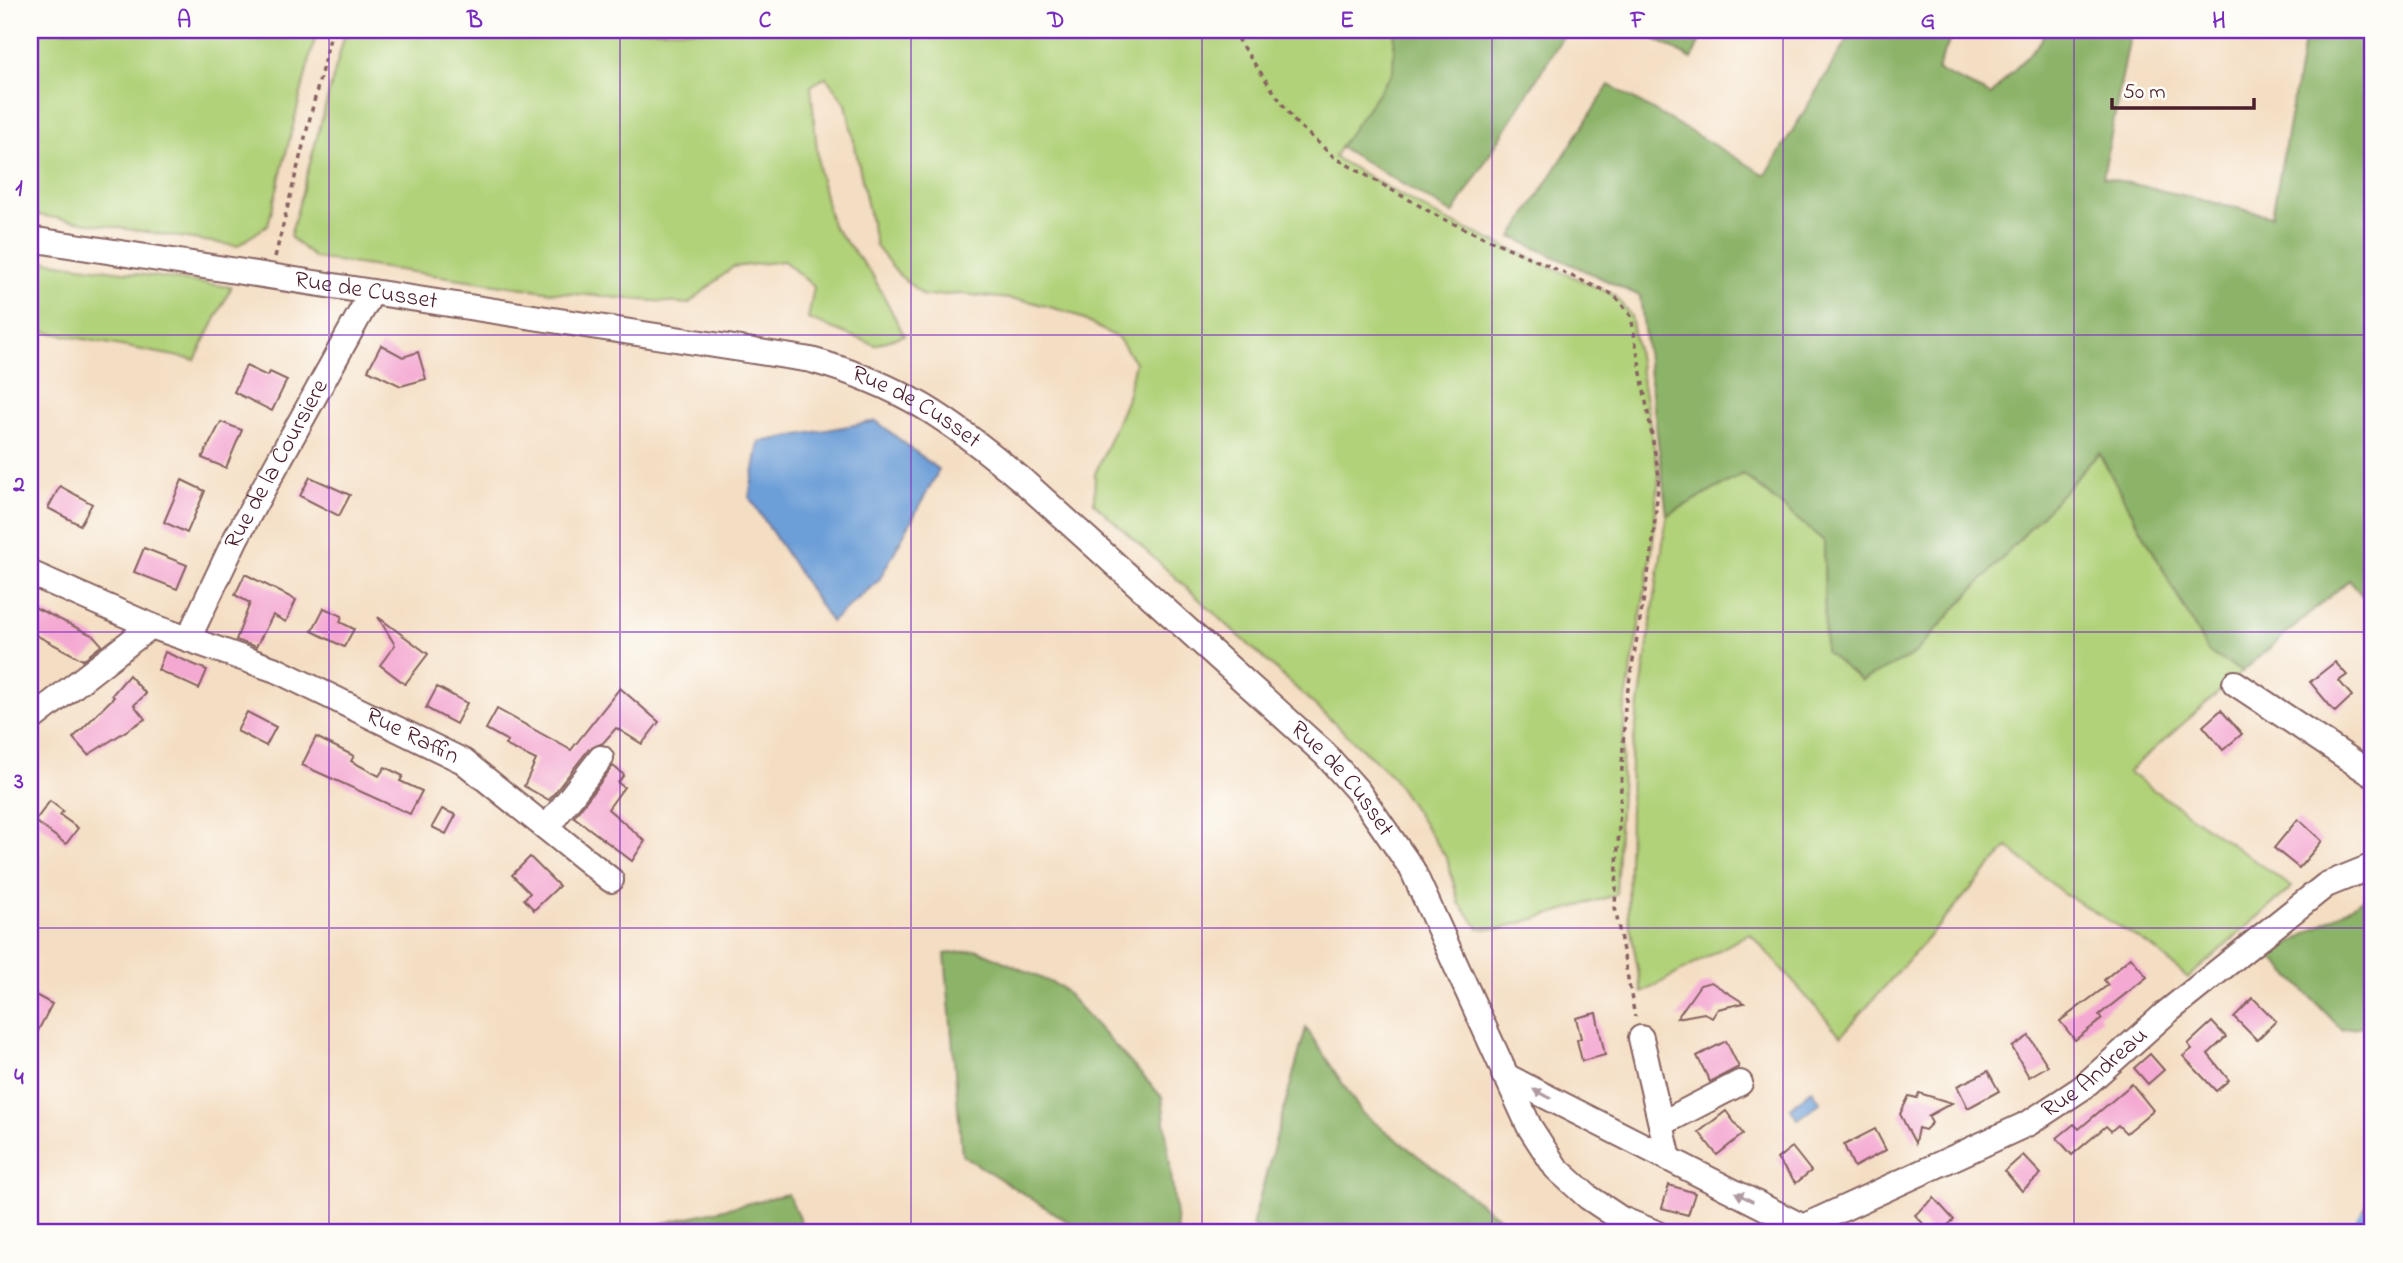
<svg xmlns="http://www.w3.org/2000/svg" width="2403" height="1263" viewBox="0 0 2403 1263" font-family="'Indie Flower',sans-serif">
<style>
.green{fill:#b1d279;stroke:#7e7852;stroke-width:2}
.forest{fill:#8cb469;stroke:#6b6a4a;stroke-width:2}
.water{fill:#6c9ed7;stroke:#5b5e81;stroke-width:2}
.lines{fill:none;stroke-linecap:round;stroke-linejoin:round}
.river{stroke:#6c9ed7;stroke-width:35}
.building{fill:#f4a9d2}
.minor-casing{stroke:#866260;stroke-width:28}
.path{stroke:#866260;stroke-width:3.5;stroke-dasharray:5 5;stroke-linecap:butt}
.minor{stroke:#fff;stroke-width:24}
.oneway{fill:#ae9aa0}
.grid{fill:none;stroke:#7b2cbf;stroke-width:2;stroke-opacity:0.55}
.labels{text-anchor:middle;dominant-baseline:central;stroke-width:5;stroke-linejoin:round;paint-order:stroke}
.street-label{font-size:24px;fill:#4a1f2b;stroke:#fdfcf7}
.neatline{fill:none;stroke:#7b2cbf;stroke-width:2.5}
.grid-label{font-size:23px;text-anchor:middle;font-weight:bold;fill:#7b2cbf}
</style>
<rect width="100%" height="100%" fill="#fdfcf7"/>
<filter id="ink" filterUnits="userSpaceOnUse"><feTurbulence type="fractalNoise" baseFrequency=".0143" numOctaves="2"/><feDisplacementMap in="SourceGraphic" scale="14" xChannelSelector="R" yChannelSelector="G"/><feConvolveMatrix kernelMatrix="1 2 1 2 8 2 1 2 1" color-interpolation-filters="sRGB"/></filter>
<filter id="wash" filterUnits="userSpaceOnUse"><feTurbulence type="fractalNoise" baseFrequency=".00686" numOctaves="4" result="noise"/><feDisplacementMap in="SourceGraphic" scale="28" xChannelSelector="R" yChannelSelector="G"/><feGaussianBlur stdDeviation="1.57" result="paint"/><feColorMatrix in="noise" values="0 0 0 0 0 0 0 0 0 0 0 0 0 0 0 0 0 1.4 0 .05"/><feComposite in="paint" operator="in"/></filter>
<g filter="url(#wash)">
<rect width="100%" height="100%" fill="#f4dec3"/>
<g class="green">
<polygon points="30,30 317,30 268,225 237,246 30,214"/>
<polygon points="346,30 1395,30 1394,71 1334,157 1441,218 1614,295 1631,316 1659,476 1652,551 1625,706 1616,895 1500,929 1479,928 1459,903 1447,859 1391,775 1094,503 1095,474 1126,401 1135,362 1118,338 1071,313 1028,301 962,294 924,296 898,274 876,246 846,104 826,77 811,86 819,172 832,225 872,274 904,335 875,345 808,319 814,287 784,261 733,267 688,304 552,292 315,258 290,237"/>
<polygon points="30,259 231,287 231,288 195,360 30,329"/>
<polygon points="2099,453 2209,653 2243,671 2128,772 2292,887 2188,978 2152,947 2063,893 2008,847 1841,1036 1750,933 1642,993 1628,914 1631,759 1667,515 1743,474 1824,541 1825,651 1912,656"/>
</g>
<g class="forest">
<polygon points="1395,30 1567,30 1453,214 1340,147 1393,71"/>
<polygon points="1638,30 1704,30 1692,59"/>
<polygon points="1853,30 1954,30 1937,70 1991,95 2041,41 2045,30 2131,30 2103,177 2272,216 2306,30 2373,30 2373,608 2349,580 2243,671 2209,653 2099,453 1912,656 1861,681 1825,651 1824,541 1743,474 1667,515 1640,296 1512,237 1609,85 1766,175"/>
<polygon points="2373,893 2373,1024 2342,1030 2271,956"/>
<polygon points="978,950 1061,987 1162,1097 1178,1233 1086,1233 962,1155 945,954"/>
<polygon points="1306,1028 1362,1113 1519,1233 1264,1233 1252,1226"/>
<polygon points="2373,1193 2373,1233 2351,1233"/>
<polygon points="788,1194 806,1233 620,1233"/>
</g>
<g class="water">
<polygon points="876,421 939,470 879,580 831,622 749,497 759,442"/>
<polygon points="1812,1090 1821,1102 1798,1119 1790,1108"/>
</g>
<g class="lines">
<polyline class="river" points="2370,1233 2373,1225"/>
</g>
<g id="blocks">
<g class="building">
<polygon points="381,345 403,357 418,352 426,379 401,386 368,370"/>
<polygon points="246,366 267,376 270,372 287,380 272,411 234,392"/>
<polygon points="221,422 242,430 226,468 202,458"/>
<polygon points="310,477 350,495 339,516 300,496"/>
<polygon points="182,480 205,491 187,533 164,522"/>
<polygon points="60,486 92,504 80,525 48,508"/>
<polygon points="144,548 187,565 177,589 134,572"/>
<polygon points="245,574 296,600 286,622 273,615 256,647 236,640 250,603 235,595"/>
<polygon points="30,605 94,636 102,645 83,660 30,632"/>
<polygon points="324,608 342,616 340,622 354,629 344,647 312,631"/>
<polygon points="378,617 428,654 405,684 380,665 395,645"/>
<polygon points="165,652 207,670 199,689 158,670"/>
<polygon points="2335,662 2347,675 2339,681 2352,696 2335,712 2310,682"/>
<polygon points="129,675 146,694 134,705 145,719 88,755 73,738 114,697 112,695"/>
<polygon points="437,687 467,703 456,724 426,708"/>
<polygon points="620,688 659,722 642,744 616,728 603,743 589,749 549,800 524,786 536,760 505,745 508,741 486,729 497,709 571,750"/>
<polygon points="2221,710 2242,734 2223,750 2203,726"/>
<polygon points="247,712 276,727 266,746 237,731"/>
<polygon points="316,737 354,756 351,761 379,776 385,767 403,776 400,781 422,791 410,814 302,765"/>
<polygon points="613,766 624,775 618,783 624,787 608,809 645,841 632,861 574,817"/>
<polygon points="50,801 63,811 60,815 78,828 66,844 35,821"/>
<polygon points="442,809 456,815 446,834 432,827"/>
<polygon points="2298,819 2322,841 2299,868 2274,848"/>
<polygon points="530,857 559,886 534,910 524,899 530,893 512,875"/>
<polygon points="2131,957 2147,977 2099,1015 2102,1019 2075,1040 2060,1021 2108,985 2104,980"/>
<polygon points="1711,982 1744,1003 1718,1009 1712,1018 1704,1013 1677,1018 1700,985"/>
<polygon points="30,992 52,1004 30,1046"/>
<polygon points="2253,998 2276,1021 2257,1040 2234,1017"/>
<polygon points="1596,1013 1605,1055 1582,1061 1577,1040 1581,1038 1576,1018"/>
<polygon points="2212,1022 2226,1037 2208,1054 2229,1080 2216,1091 2183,1056 2192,1049 2188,1044"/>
<polygon points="2029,1036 2048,1066 2029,1077 2012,1047"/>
<polygon points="1726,1041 1739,1067 1710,1082 1697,1056"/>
<polygon points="2150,1054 2164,1070 2148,1084 2134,1068"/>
<polygon points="1988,1071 1999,1091 1968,1108 1957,1086"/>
<polygon points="2132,1084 2153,1110 2126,1133 2118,1125 2111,1131 2106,1126 2072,1155 2057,1138 2074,1124 2079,1129"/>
<polygon points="1919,1093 1952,1103 1928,1116 1932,1123 1925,1130 1918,1128 1915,1143 1900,1114 1909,1096 1917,1098"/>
<polygon points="1726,1111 1743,1134 1717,1155 1699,1132"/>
<polygon points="1875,1129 1886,1150 1854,1167 1844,1145"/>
<polygon points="1792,1147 1811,1171 1796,1183 1777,1159"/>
<polygon points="2023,1155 2041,1174 2022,1191 2005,1171"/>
<polygon points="1669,1185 1695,1193 1688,1215 1662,1208"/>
<polygon points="1934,1198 1954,1220 1938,1233 1932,1233 1915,1215"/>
</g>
</g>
</g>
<g filter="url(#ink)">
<use href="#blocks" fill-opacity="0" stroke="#866260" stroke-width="2"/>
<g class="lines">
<defs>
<g id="minor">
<path id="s1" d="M30,239L811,360C902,385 951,420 1022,480L1325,754L1358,791L1412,869L1529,1126L1556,1168L1588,1197L1621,1219L1656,1233"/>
<path id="s2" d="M30,573L151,626L276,670L463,761L611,880"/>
<path id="s3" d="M188,639L236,538L372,292"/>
<polyline points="2235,683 2373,775"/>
<polyline points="30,720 151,626"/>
<polyline points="548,826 601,758"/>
<polyline points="1641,1038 1669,1159"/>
<polyline points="1504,1075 1805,1228"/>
<polyline points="1661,1124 1740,1083"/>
<path id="s4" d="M1790,1233L2029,1123L2082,1088L2166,1013L2326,885L2373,866"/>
</g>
</defs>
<use href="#minor" class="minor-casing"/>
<g class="path">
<polyline points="1231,30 1295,122 1334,157 1441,218 1614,295 1631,316 1659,476 1652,551 1625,706 1615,907 1635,1017"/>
<polyline points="275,257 332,30"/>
</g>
<use href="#minor" class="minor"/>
</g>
<defs><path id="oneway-solid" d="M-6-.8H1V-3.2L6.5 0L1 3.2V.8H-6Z" transform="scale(1.75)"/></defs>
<g class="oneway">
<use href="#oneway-solid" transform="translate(1542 1094) rotate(-153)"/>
<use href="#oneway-solid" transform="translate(1744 1197) rotate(-153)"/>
</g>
</g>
<path class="grid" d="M329,30V1233M620,30V1233M911,30V1233M1202,30V1233M1492,30V1233M1783,30V1233M2074,30V1233M30,335H2373M30,632H2373M30,928H2373"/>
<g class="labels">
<g class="street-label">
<text stroke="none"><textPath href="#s1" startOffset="340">Rue de Cusset</textPath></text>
<text stroke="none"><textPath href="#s1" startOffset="906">Rue de Cusset</textPath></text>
<text stroke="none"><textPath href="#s3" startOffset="196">Rue de la Coursiere</textPath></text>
<text stroke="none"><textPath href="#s2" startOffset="416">Rue Raffin</textPath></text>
<text stroke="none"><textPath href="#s1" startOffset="1474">Rue de Cusset</textPath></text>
<text stroke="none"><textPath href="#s4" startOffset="346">Rue Andreau</textPath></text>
</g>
</g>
<rect width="2403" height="1263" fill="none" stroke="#fdfcf7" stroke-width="77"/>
<path d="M2112 98v10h142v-10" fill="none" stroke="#4a1f2b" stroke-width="3.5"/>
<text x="2123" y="98" font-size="21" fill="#4a1f2b" stroke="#fdfcf7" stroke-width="5" paint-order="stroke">50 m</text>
<rect x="38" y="38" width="2326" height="1186" class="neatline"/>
<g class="grid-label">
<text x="184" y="27">A</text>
<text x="475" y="27">B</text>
<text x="765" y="27">C</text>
<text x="1056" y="27">D</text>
<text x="1347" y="27">E</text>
<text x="1638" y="27">F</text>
<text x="1928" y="27">G</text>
<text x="2219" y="27">H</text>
<text x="19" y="195">1</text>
<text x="19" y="491">2</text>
<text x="19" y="788">3</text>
<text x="19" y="1084">4</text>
</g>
</svg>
